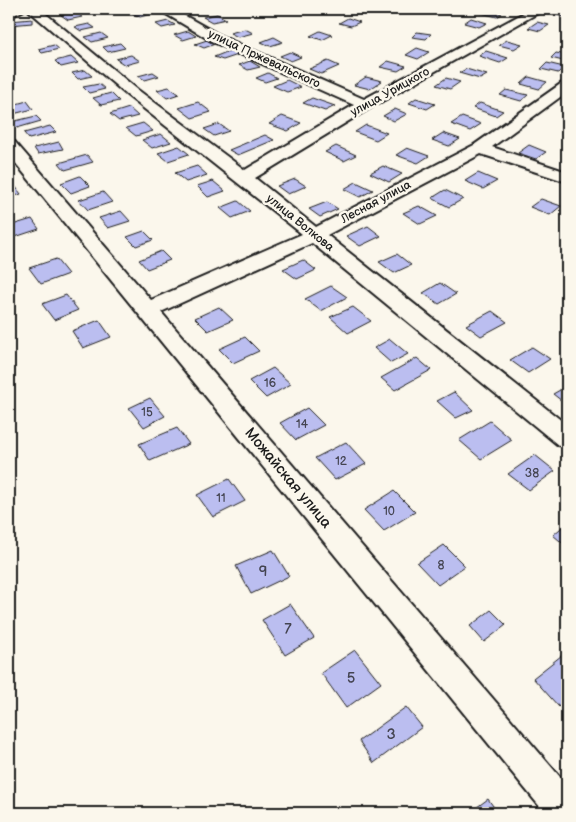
<svg xmlns="http://www.w3.org/2000/svg" width="576" height="822" viewBox="0 0 576 822" font-family="'Balsamiq Sans',sans-serif">
<style>
.building{fill:#bbbef0;stroke:#1c1c1c}
.lines{fill:none;stroke-linecap:round;stroke-linejoin:round}
.minor-casing{stroke:#1c1c1c;stroke-width:4}
.minor{fill:#fbf7ec;fill-rule:evenodd}
.labels{text-anchor:middle;dominant-baseline:central;stroke-width:5;stroke-linejoin:round;paint-order:stroke}
.far-street-label{font-size:12px;fill:#1c1c1c;stroke:#fbf7ec}
.number-label{font-size:12px;fill:#444451}
.street-label{font-size:15px;fill:#1c1c1c;stroke:#fbf7ec}
.near-number-label{font-size:15px;fill:#444451}
</style>
<rect width="100%" height="100%" fill="#fbf7ec"/>
<filter id="ink" filterUnits="userSpaceOnUse"><feTurbulence type="fractalNoise" baseFrequency=".02" numOctaves="2"/><feDisplacementMap in="SourceGraphic" scale="10" xChannelSelector="R" yChannelSelector="G"/><feConvolveMatrix kernelMatrix="1 2 1 2 8 2 1 2 1" color-interpolation-filters="sRGB"/></filter>
<g filter="url(#ink)">
<g class="building">
<polygon points="148,9 155,13 140,17 132,13"/>
<polygon points="555,9 567,11 567,15 564,17 549,13"/>
<polygon points="486,10 502,14 497,17 481,13"/>
<polygon points="75,12 82,17 68,20 61,15"/>
<polygon points="217,14 226,19 212,22 203,17"/>
<polygon points="348,18 360,22 351,26 339,23"/>
<polygon points="471,18 487,23 479,27 464,23"/>
<polygon points="32,19 32,23 10,25 10,21"/>
<polygon points="168,21 175,25 162,28 156,24"/>
<polygon points="537,22 549,25 540,31 528,28"/>
<polygon points="89,24 95,28 81,31 75,27"/>
<polygon points="245,29 253,33 238,37 230,33"/>
<polygon points="188,31 196,36 183,40 174,35"/>
<polygon points="320,31 332,35 322,40 310,36"/>
<polygon points="417,32 431,34 426,39 412,37"/>
<polygon points="101,33 108,38 92,42 85,37"/>
<polygon points="274,37 283,42 270,46 261,42"/>
<polygon points="207,40 215,44 204,48 195,44"/>
<polygon points="507,40 522,44 514,49 499,45"/>
<polygon points="120,43 125,48 108,52 103,47"/>
<polygon points="54,45 59,49 42,53 38,49"/>
<polygon points="417,48 429,52 418,59 406,55"/>
<polygon points="229,51 238,55 223,60 214,57"/>
<polygon points="486,51 508,58 500,63 479,56"/>
<polygon points="290,52 301,57 291,61 280,56"/>
<polygon points="556,53 567,55 567,62 551,58"/>
<polygon points="131,55 140,61 125,65 116,59"/>
<polygon points="71,57 78,63 61,67 55,61"/>
<polygon points="250,61 260,67 248,70 239,65"/>
<polygon points="328,61 339,66 321,74 309,69"/>
<polygon points="388,61 406,66 398,71 380,67"/>
<polygon points="547,63 564,67 558,73 541,69"/>
<polygon points="466,69 487,75 480,79 459,73"/>
<polygon points="85,70 92,76 78,79 72,73"/>
<polygon points="153,72 159,76 145,80 138,76"/>
<polygon points="268,73 277,78 265,82 256,78"/>
<polygon points="366,77 382,81 370,89 354,85"/>
<polygon points="529,77 547,82 539,89 521,84"/>
<polygon points="446,78 460,82 450,89 436,85"/>
<polygon points="287,80 301,87 287,92 273,86"/>
<polygon points="99,84 105,89 89,93 83,87"/>
<polygon points="169,87 179,94 167,98 157,90"/>
<polygon points="506,90 528,95 521,101 500,95"/>
<polygon points="111,93 119,101 101,105 93,98"/>
<polygon points="312,98 335,106 325,111 303,103"/>
<polygon points="416,98 435,104 427,109 409,103"/>
<polygon points="27,101 33,109 13,114 9,109 9,106"/>
<polygon points="198,102 211,112 192,118 179,108"/>
<polygon points="480,103 503,111 496,116 473,108"/>
<polygon points="129,108 138,116 119,121 110,114"/>
<polygon points="395,109 407,114 394,121 383,116"/>
<polygon points="36,116 41,121 17,128 11,122"/>
<polygon points="282,116 301,123 288,131 269,124"/>
<polygon points="462,117 481,124 470,131 451,124"/>
<polygon points="143,123 153,131 136,136 126,128"/>
<polygon points="219,124 229,131 214,136 204,129"/>
<polygon points="366,125 387,133 376,140 355,132"/>
<polygon points="50,126 56,132 29,139 24,133"/>
<polygon points="443,133 460,139 449,146 432,140"/>
<polygon points="161,134 171,142 152,148 142,140"/>
<polygon points="265,135 274,140 238,155 229,150"/>
<polygon points="59,142 63,149 38,154 34,148"/>
<polygon points="529,145 546,152 536,159 518,153"/>
<polygon points="179,146 189,154 168,161 158,153"/>
<polygon points="336,146 356,155 344,161 325,152"/>
<polygon points="407,148 429,156 418,163 396,155"/>
<polygon points="87,155 93,162 65,170 59,163"/>
<polygon points="197,166 207,175 186,182 175,173"/>
<polygon points="383,166 402,174 389,182 370,173"/>
<polygon points="478,173 497,181 483,189 465,181"/>
<polygon points="80,176 90,186 71,193 61,183"/>
<polygon points="295,179 306,186 288,194 277,186"/>
<polygon points="213,181 225,191 208,197 197,186"/>
<polygon points="356,182 373,190 360,197 344,189"/>
<polygon points="15,186 21,194 9,198 9,188"/>
<polygon points="445,190 463,199 449,207 432,198"/>
<polygon points="103,192 112,202 88,210 79,200"/>
<polygon points="541,199 561,206 550,215 530,207"/>
<polygon points="238,201 250,211 232,218 220,208"/>
<polygon points="327,202 338,209 320,217 309,209"/>
<polygon points="419,206 437,216 420,224 403,213"/>
<polygon points="121,211 130,221 108,228 99,218"/>
<polygon points="32,219 39,229 15,237 9,226"/>
<polygon points="368,226 381,236 360,246 346,236"/>
<polygon points="144,231 153,240 136,246 127,237"/>
<polygon points="161,251 170,260 147,269 139,260"/>
<polygon points="397,254 411,265 394,273 379,262"/>
<polygon points="56,259 68,274 41,284 29,268"/>
<polygon points="303,260 316,270 297,279 283,269"/>
<polygon points="440,283 456,294 439,304 423,293"/>
<polygon points="331,286 347,297 321,311 305,299"/>
<polygon points="66,295 78,310 54,320 42,304"/>
<polygon points="219,307 233,320 208,331 195,318"/>
<polygon points="353,307 371,321 348,333 330,317"/>
<polygon points="492,311 507,322 481,336 466,325"/>
<polygon points="99,320 111,337 83,348 72,331"/>
<polygon points="245,337 259,351 233,363 219,349"/>
<polygon points="390,339 408,354 391,363 374,348"/>
<polygon points="532,347 550,359 528,373 510,360"/>
<polygon points="417,358 431,370 395,390 381,378"/>
<polygon points="273,368 291,384 266,398 249,381"/>
<polygon points="567,386 567,405 553,394"/>
<polygon points="454,392 473,410 456,418 437,401"/>
<polygon points="150,398 165,416 144,427 129,408"/>
<polygon points="307,408 324,425 296,440 280,423"/>
<polygon points="490,421 512,440 481,459 459,440"/>
<polygon points="177,428 189,444 150,461 139,444"/>
<polygon points="346,442 366,464 335,480 315,458"/>
<polygon points="535,455 555,471 529,490 508,474"/>
<polygon points="229,479 245,501 213,517 197,495"/>
<polygon points="394,491 415,512 384,531 364,510"/>
<polygon points="567,523 567,547 553,535"/>
<polygon points="444,545 465,566 438,585 417,563"/>
<polygon points="273,550 289,576 251,594 236,566"/>
<polygon points="290,604 314,638 285,655 262,620"/>
<polygon points="491,610 506,625 484,642 470,626"/>
<polygon points="355,650 381,683 346,708 321,673"/>
<polygon points="566,652 567,701 559,707 533,678"/>
<polygon points="406,707 422,727 374,763 359,741"/>
<polygon points="488,799 498,813 469,813"/>
</g>
<g class="lines">
<defs>
<g id="minor">
<polygon points="11,9 26,9 9,18 9,10"/>
<polygon points="27,9 40,9 138,90 245,170 354,105 213,42 161,11 159,9 173,9 221,36 364,99 531,9 545,9 370,108 255,178 316,227 474,145 562,83 567,82 567,92 492,147 567,172 567,182 481,154 327,235 567,425 567,447 558,445 312,243 161,312 567,785 567,813 545,813 9,155 9,140 15,142 151,300 302,234 128,96"/>
</g>
</defs>
<use href="#minor" class="minor-casing"/>
<use href="#minor" class="minor"/>
</g>
</g>
<g class="labels">
<g class="far-street-label">
<text transform="translate(264 59) rotate(25)">улица Пржевальского</text>
<text transform="translate(390 92) rotate(-29)">улица Урицкого</text>
<text transform="translate(376 202) rotate(-28)">Лесная улица</text>
<text transform="translate(300 223) rotate(39)">улица Волкова</text>
</g>
<g class="number-label">
<text x="270" y="383">16</text>
<text x="147" y="412">15</text>
<text x="302" y="424">14</text>
<text x="341" y="461">12</text>
<text x="532" y="473">38</text>
<text x="221" y="498">11</text>
<text x="389" y="511">10</text>
<text x="441" y="565">8</text>
</g>
<g class="street-label">
<text transform="translate(288 478) rotate(50)">Можайская улица</text>
</g>
<g class="near-number-label">
<text x="263" y="571">9</text>
<text x="288" y="629">7</text>
<text x="351" y="678">5</text>
<text x="391" y="734">3</text>
</g>
</g>
<rect width="576" height="822" fill="none" stroke="#fbf7ec" stroke-width="30"/>
<rect x="15" y="15" width="546" height="792" fill="none" stroke="#1c1c1c" stroke-width="2" filter="url(#ink)"/>
</svg>
